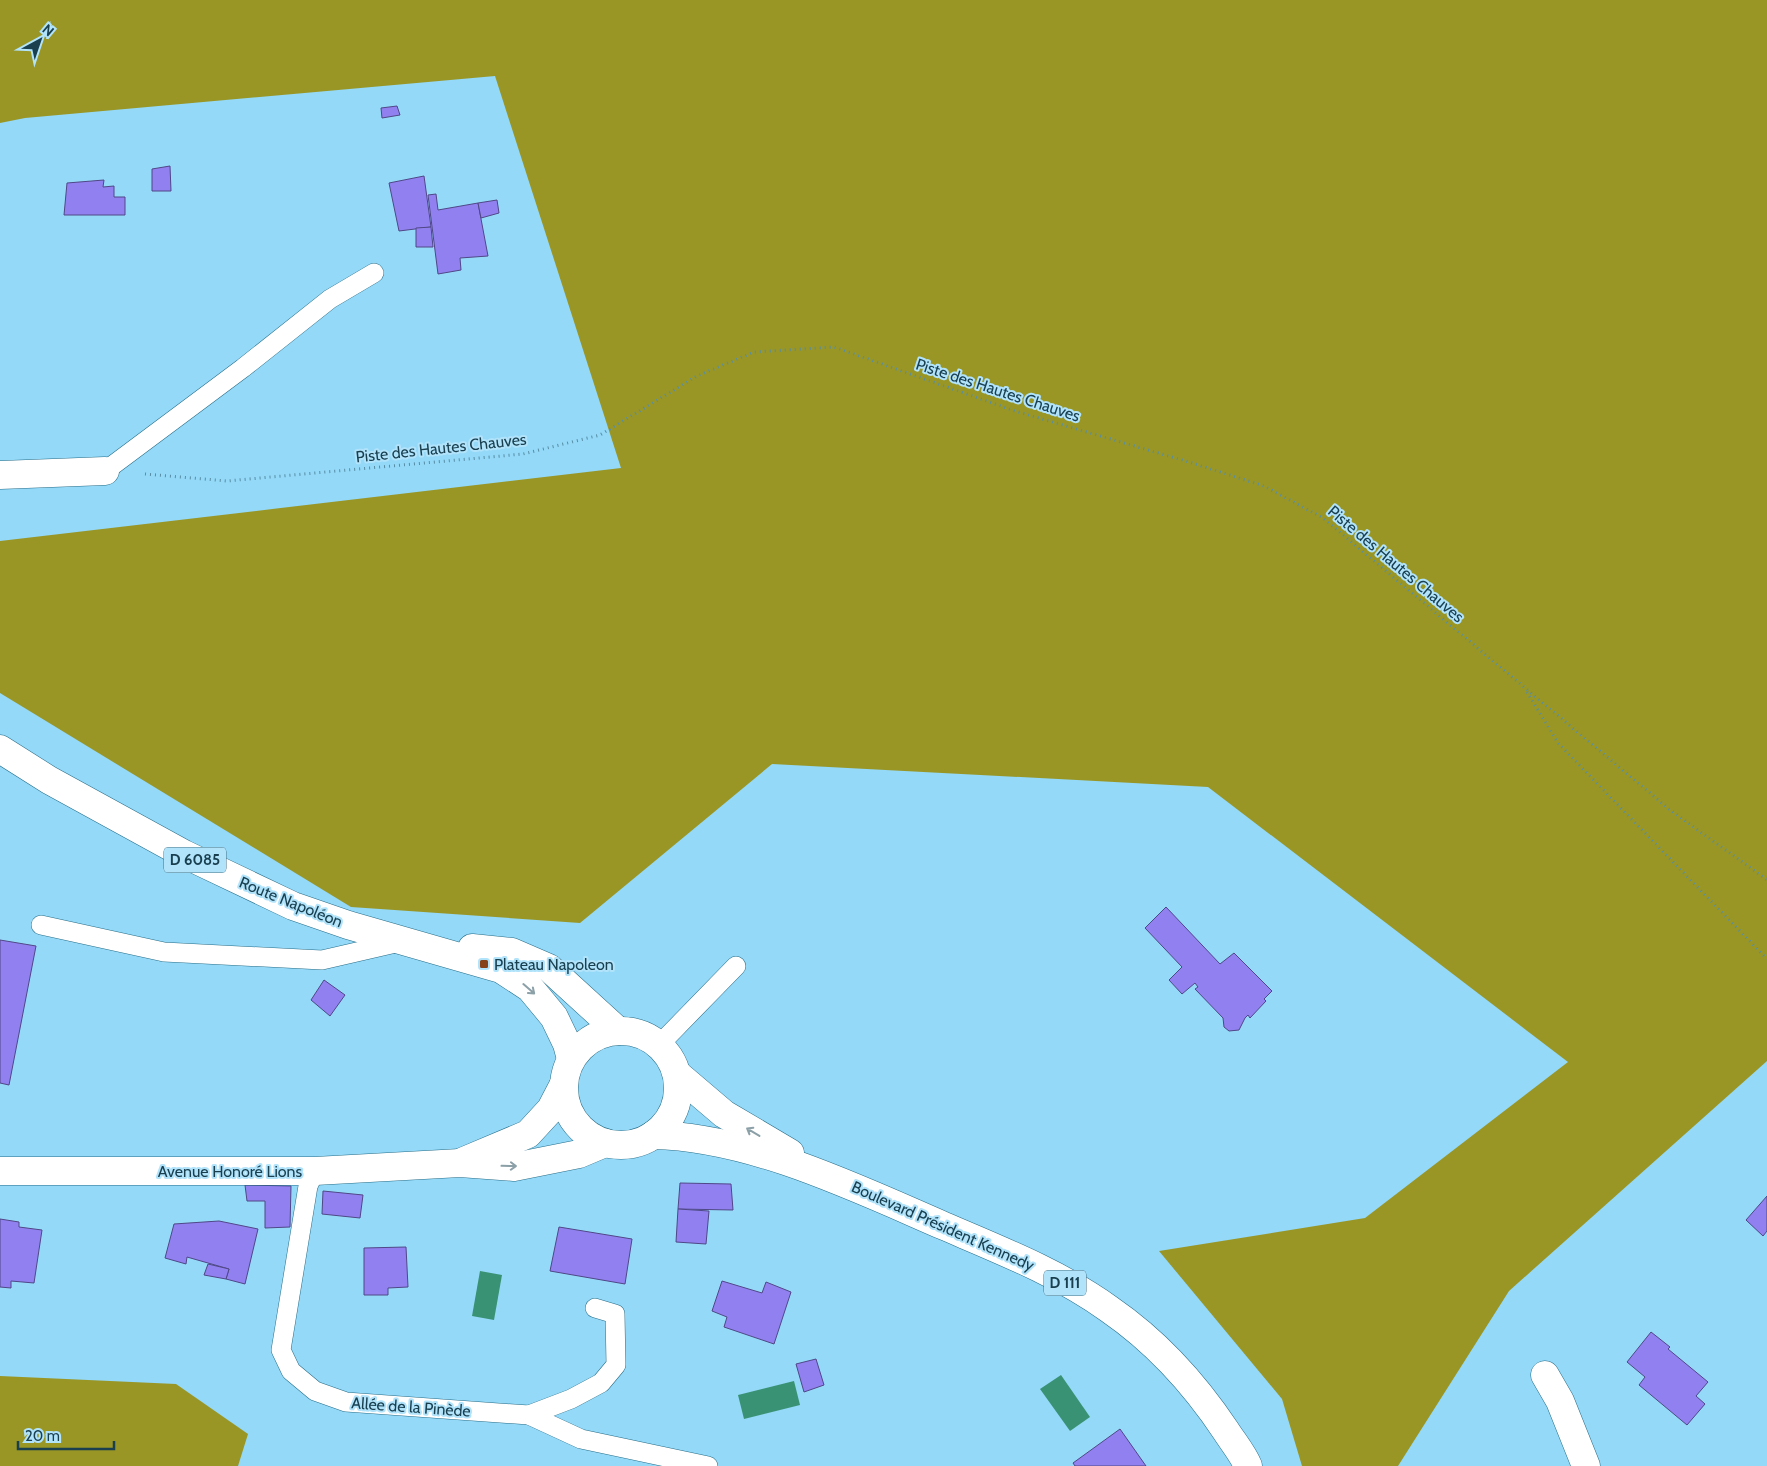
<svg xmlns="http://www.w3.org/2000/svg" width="1767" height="1466" viewBox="0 0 1767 1466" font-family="Cabin,sans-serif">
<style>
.forest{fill:#999626}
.water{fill:#3a9275}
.building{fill:#9181f0;stroke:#504787}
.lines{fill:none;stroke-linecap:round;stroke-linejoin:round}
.service-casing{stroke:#276e89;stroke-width:20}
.minor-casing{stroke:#276e89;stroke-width:29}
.secondary-casing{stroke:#276e89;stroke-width:29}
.primary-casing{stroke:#276e89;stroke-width:29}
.path{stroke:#578da5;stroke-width:3;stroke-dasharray:1 4;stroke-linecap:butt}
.service{stroke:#fff;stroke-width:19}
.minor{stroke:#fff;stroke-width:28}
.secondary{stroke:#fff;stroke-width:28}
.primary{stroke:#fff;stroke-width:28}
.oneway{stroke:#8ca0a8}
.poi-dot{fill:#864118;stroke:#b1e3fb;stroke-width:2}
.labels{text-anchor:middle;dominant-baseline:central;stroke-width:4;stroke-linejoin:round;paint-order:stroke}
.shield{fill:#b1e3fb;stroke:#477183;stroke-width:1}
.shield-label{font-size:15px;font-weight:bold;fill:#1a4050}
.street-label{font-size:16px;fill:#1a4050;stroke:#b1e3fb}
.poi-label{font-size:16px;fill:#1a4050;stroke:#b1e3fb;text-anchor:start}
</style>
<rect width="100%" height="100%" fill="#94d9f8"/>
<g class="forest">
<polygon points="0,0 1767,0 1767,1061 1509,1291 1398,1466 1302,1466 1282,1399 1159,1251 1365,1218 1568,1062 1208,787 772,764 580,923 351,907 0,693 0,541 621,468 495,76 25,118 0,123"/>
<polygon points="0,1376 176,1384 248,1434 238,1466 0,1466"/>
</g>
<g class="water">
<polygon points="480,1271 502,1275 494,1320 472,1316"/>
<polygon points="1061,1375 1090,1417 1070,1431 1040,1389"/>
<polygon points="794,1381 800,1405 744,1419 738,1395"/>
</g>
<g class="building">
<polygon points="397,106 400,115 382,118 381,108"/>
<polygon points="170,166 171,191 152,191 152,169"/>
<polygon points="424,176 431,227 399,231 389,183"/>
<polygon points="104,180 103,187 114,186 114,197 125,197 125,215 64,215 67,183"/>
<polygon points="436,194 438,210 478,203 488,256 460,258 461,270 438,274 428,195"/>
<polygon points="497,200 499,213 481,218 478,203"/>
<polygon points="431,227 433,247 416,247 416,228"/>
<polygon points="1166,907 1220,964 1234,953 1272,991 1264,999 1266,1001 1250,1018 1248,1015 1245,1018 1239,1030 1229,1031 1224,1027 1223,1018 1195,989 1198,987 1195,983 1182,994 1169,980 1182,967 1145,928"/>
<polygon points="0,940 36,946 9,1085 0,1083"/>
<polygon points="324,980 345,995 330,1016 311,1000"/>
<polygon points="680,1183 731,1184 733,1210 678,1209"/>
<polygon points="245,1185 291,1186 290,1227 265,1228 265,1201 247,1201"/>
<polygon points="323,1191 363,1195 360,1218 322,1214"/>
<polygon points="1767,1196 1767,1231 1763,1236 1746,1220"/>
<polygon points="678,1209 709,1211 706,1244 676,1242"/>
<polygon points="0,1219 19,1222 19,1227 42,1230 34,1283 11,1281 11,1288 0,1287"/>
<polygon points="219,1221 258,1229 245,1284 226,1279 229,1269 187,1257 186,1264 165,1258 174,1224"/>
<polygon points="559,1227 632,1239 625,1284 550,1271"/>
<polygon points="406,1247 408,1287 388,1288 388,1295 364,1295 364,1248"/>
<polygon points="208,1264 229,1269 226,1279 204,1275"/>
<polygon points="722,1281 762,1293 766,1282 791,1292 774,1344 724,1327 727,1317 712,1311"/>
<polygon points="1651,1332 1670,1347 1668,1349 1708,1382 1696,1396 1705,1404 1687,1425 1639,1385 1645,1377 1627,1362"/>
<polygon points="816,1359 824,1385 804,1392 796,1364"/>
<polygon points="1120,1429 1146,1466 1075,1466 1073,1463"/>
</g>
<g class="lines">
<defs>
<g id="service">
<polyline points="105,471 243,368 330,299 374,273"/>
<polyline points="41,925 164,952 322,960 400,942"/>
<polyline points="659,1045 736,966"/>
<polyline points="315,1171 308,1186 281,1350 291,1371 315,1391 346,1402 529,1415 581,1439 708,1466"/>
<polyline points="529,1415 571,1399 601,1383 616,1365 615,1314 595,1308"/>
</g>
<g id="minor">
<polyline points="0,475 105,471"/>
<polyline points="1545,1375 1560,1401 1586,1466"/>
</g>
<g id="secondary">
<polyline points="464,1161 528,1134 551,1109 564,1084"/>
<polyline points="0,1171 315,1171 460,1163 514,1167 579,1154 605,1143"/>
</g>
<g id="primary">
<polyline points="0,749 49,780 184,854 293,906 348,925 501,969 530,988 554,1017 567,1044 571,1059"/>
<polyline points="472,948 512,952 549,968 618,1031"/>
<circle cx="621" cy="1088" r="57"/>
<polyline points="677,1074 724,1114 790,1153"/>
<path d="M653,1135C751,1137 854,1187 944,1226C1000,1250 1059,1273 1109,1309C1157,1342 1194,1383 1226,1431C1233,1442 1243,1454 1248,1466"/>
</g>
</defs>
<use href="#service" class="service-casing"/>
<use href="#minor" class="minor-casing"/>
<use href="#secondary" class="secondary-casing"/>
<use href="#primary" class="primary-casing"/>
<g class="path">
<polyline points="145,474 227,481 523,454 600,435 697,376 754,352 834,347 1015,411 1189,462 1264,486 1323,518 1669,809 1767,880"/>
<polyline points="1527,692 1558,743 1767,959"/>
</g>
<use href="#service" class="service"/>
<use href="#minor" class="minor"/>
<use href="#secondary" class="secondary"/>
<use href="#primary" class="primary"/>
</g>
<defs><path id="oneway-shaft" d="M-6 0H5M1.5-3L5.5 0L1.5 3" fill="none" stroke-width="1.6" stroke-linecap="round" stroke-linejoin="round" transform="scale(1.25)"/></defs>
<g class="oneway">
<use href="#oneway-shaft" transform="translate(529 989) rotate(41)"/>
<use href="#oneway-shaft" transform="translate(753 1132) rotate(-149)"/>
<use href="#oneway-shaft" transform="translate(509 1166) rotate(1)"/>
</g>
<rect class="poi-dot" x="479" y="959" width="10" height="10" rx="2.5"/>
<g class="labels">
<g class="shield">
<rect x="164" y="847.5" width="62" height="25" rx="4"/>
<rect x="1044" y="1270.5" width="42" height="25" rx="4"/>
</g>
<g class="shield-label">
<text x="195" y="860">D 6085</text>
<text x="1065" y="1283">D 111</text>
</g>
<g class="street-label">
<text transform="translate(998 390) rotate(18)">Piste des Hautes Chauves</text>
<text transform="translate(441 448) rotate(-6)">Piste des Hautes Chauves</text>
<text transform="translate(1396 564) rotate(40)">Piste des Hautes Chauves</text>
<text transform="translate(291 902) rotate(22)">Route Napoléon</text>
<text x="230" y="1171">Avenue Honoré Lions</text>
<text transform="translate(943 1226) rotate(24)">Boulevard Président Kennedy</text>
<text transform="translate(411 1407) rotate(4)">Allée de la Pinède</text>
</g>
<g class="poi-label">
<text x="494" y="964">Plateau Napoleon</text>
</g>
</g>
<g transform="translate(40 40) rotate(40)" stroke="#b1e3fb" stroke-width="4" paint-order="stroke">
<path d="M0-4L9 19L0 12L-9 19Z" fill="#1a4050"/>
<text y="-8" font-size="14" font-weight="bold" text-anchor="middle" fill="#1a4050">N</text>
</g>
<path d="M18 1441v8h96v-8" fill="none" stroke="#1a4050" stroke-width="2.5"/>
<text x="25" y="1441" font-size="15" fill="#1a4050" stroke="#b1e3fb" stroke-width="4" paint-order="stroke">20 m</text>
</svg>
